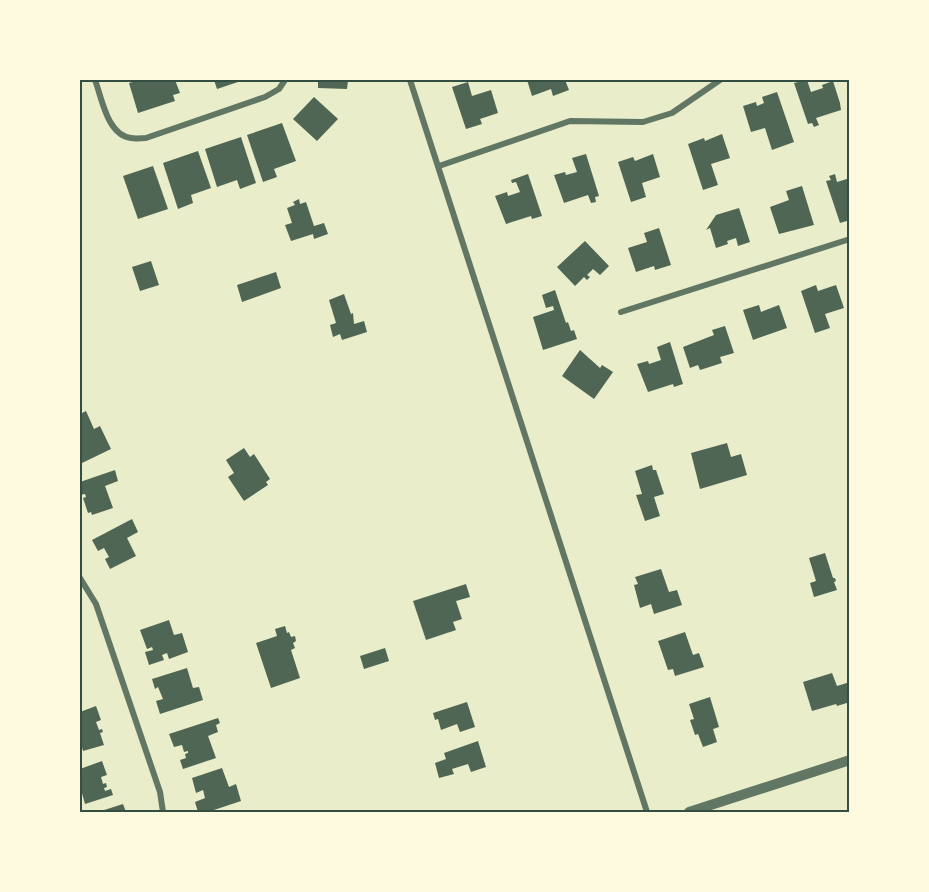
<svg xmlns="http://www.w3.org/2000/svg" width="929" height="892" viewBox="0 0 929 892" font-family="'DejaVu Sans',sans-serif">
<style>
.building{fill:#4f6655}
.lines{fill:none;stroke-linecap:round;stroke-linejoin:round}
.minor{stroke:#617663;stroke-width:6}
.tertiary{stroke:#617663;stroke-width:10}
.neatline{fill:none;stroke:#344e41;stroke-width:2}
</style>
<rect width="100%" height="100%" fill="#e9edc9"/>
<g class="building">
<polygon points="139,80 175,80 180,93 173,95 175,101 138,113 129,83"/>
<polygon points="214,80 244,80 217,89"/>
<polygon points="318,80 348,80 347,89 318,88"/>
<polygon points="527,80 565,80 569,90 553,96 551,89 532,96"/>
<polygon points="807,80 811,92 823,88 822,85 833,81 840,103 841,110 816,118 819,125 814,127 812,123 808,124 794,83"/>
<polygon points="468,82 472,96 491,90 498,113 480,119 482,124 466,129 452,87"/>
<polygon points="777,92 794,142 772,150 765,128 751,132 743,106 756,102 757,106 764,103 762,97"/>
<polygon points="314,97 338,119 317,141 293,119"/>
<polygon points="282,123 296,161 274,169 277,177 263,182 247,135"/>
<polygon points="722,134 730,158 711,164 718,185 703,190 688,144 704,138 705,141"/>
<polygon points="241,137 256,183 240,189 237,180 217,187 205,149"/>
<polygon points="198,151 211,188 191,195 193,203 178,209 163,163"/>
<polygon points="586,154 599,196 595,197 596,202 591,203 588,195 564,203 554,175 565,172 566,175 577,172 572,158"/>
<polygon points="653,154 660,177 642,183 646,197 631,202 618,162 633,157 635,161"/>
<polygon points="153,166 168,209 138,219 123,176"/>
<polygon points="528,174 542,216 532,219 531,216 506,224 495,196 507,192 508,196 520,192 516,182 512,183 511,180"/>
<polygon points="835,174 837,182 850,178 850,220 840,223 826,181 831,180 829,176"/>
<polygon points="802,186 814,225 779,234 770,207 789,200 786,191"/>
<polygon points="299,199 300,204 306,202 314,226 324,223 328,234 314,239 313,234 291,241 285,225 292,223 287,208 295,205 293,202"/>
<polygon points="739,208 750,242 738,246 736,238 727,241 728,244 716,248 710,228 706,230 716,215"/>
<polygon points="659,228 671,265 655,270 654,266 636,272 628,248 647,242 644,233"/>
<polygon points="585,241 609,266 600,275 593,269 587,275 590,277 587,280 584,277 575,286 557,267"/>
<polygon points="151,261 159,285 140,291 132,267"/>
<polygon points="276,272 281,288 242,302 237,285"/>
<polygon points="816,285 818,291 836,285 844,308 825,314 830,328 815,333 801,291"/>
<polygon points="555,290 566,323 568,322 571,331 574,330 577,339 543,350 533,317 554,310 553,306 546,308 542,295"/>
<polygon points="344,294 351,314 353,313 354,324 364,321 367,332 342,340 340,334 333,337 330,325 336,323 329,300"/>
<polygon points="759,305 761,312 779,305 787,328 753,340 743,310"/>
<polygon points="725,326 734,353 720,357 722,363 700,370 698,365 690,368 683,347 714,335 712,330"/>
<polygon points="670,342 683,384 674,387 673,384 648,392 637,364 648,361 649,364 661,360 657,347"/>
<polygon points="580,350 600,368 602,365 613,372 594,399 562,376"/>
<polygon points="86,411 94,429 100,426 111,449 80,464 80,414"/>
<polygon points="727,443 731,457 741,454 747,475 700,489 691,453"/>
<polygon points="244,448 250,457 254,454 270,479 266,482 268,485 244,501 228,477 234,473 226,460"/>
<polygon points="652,465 653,470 656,470 664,494 654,497 660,516 645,521 636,495 642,494 635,471"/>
<polygon points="115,470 118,481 105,486 113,508 92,515 91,512 88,513 83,498 86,497 85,494 80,495 80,482"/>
<polygon points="132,519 138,532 127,538 136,556 110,569 105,559 109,557 104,548 98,551 92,540"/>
<polygon points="825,553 833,578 835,578 836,581 834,582 837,590 814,597 810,583 816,581 809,558"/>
<polygon points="661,569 669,592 677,590 682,605 654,614 651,604 640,608 634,585 638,584 635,577"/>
<polygon points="466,584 470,597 456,601 462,619 453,622 456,630 426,640 413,601"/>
<polygon points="169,620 174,635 182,633 188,652 169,659 167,653 162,655 164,660 149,665 145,652 153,650 152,647 147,649 140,630"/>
<polygon points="285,626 287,633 289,632 291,637 295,636 296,641 293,643 295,648 291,650 300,678 271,688 256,643 277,636 275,629"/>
<polygon points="685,632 693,655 699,653 704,667 675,676 673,669 668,670 658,641"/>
<polygon points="385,648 389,661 364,669 360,656"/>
<polygon points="187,668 193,688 199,687 203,700 160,714 156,701 163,699 158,687 155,689 152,679"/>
<polygon points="832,673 837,686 850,682 850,702 837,706 836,704 812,711 803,682"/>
<polygon points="710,697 719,727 713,729 717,742 703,747 698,734 695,735 690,720 694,719 689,704"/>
<polygon points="467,702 475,727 460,732 457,724 441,730 438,719 435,720 433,713"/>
<polygon points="96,706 101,720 96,722 99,730 102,729 103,732 100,733 104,745 83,751 80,740 80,712"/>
<polygon points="218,718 220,723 216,725 218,732 208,736 216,758 183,769 180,760 186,758 185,754 188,753 188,751 184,752 182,745 174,747 169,734"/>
<polygon points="478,741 486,767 471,772 468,764 452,769 454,774 439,778 435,763 446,759 444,753"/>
<polygon points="102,761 107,775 101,777 103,784 106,783 107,787 104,788 105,791 111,789 113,795 85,804 80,786 80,769"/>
<polygon points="222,768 229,787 236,784 241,801 214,810 215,812 198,812 195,802 205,798 203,790 196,793 192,778"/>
<polygon points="123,804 126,812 98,812"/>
</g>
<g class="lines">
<g class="minor">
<path d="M95,80C102,98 107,135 131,138C136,139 141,138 146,138L265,97L279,89L285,80"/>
<polyline points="410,80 647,812"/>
<polyline points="439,166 570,121 643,122 672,113 720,80"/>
<polyline points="621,312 850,239"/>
<polyline points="80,578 96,604 160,792 163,812"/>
</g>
<polyline class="tertiary" points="689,812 850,760"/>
</g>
<rect width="929" height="892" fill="none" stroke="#fefae0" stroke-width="162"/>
<rect x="81" y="81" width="767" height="730" class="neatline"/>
</svg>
